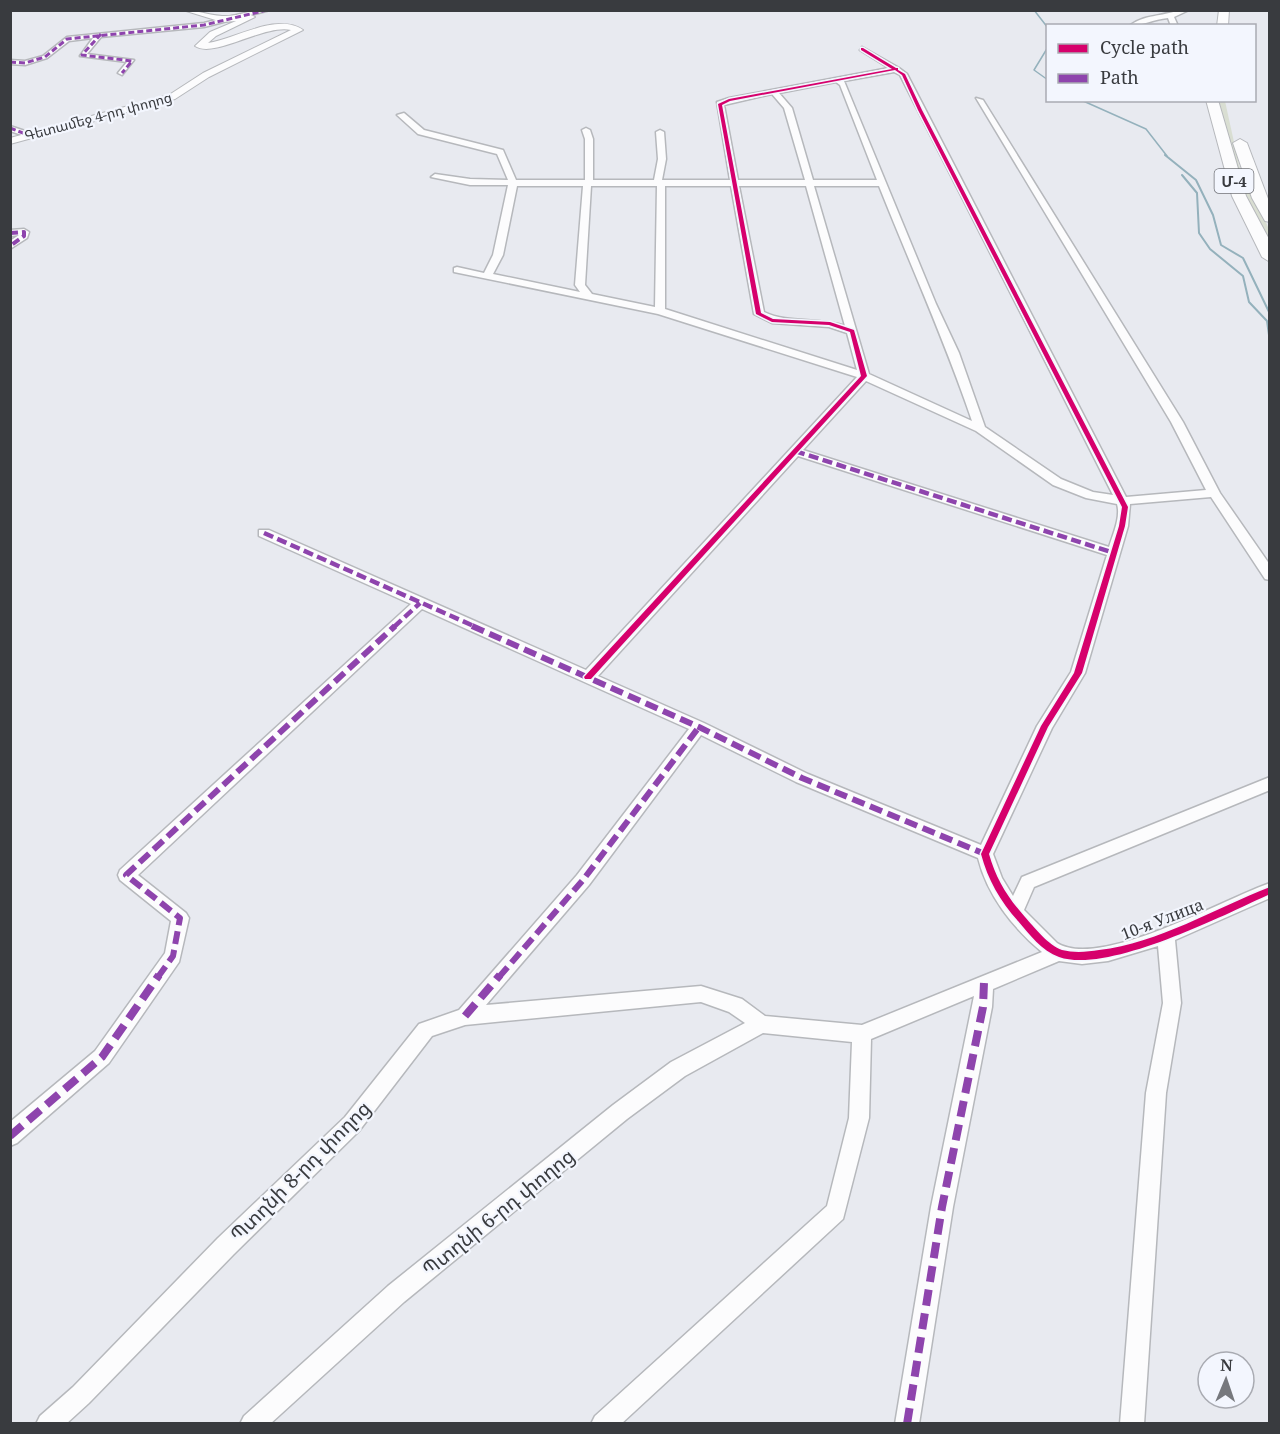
<svg xmlns="http://www.w3.org/2000/svg" width="1280" height="1434" viewBox="0 0 1280 1434" font-family="'Noto Serif','Noto Sans Armenian',serif">
<style>
.green{fill:#d9ded2}
.lines{fill:none;stroke-linecap:round;stroke-linejoin:round}
.stream-far1{stroke:#94b1bc;stroke-width:1.5}
.stream{stroke:#94b1bc;stroke-width:2}
.minor-casing{stroke:#b6b8bc;stroke-width:3}
.tertiary-casing{stroke:#b6b8bc;stroke-width:2}
.trunk-casing{stroke:#b6b8bc;stroke-width:2}
.minor{fill:#fcfcfd;fill-rule:evenodd}
.tertiary{fill:#fcfcfd;fill-rule:evenodd}
.trunk{fill:#fcfcfd;fill-rule:evenodd}
.quiet-far4{stroke:#8e44ad;stroke-width:3;stroke-dasharray:6 3;stroke-linecap:butt}
.quiet-far3{stroke:#8e44ad;stroke-width:4;stroke-dasharray:8 4;stroke-linecap:butt}
.quiet-far2{stroke:#8e44ad;stroke-width:4.5;stroke-dasharray:10 4.5;stroke-linecap:butt}
.quiet-far1{stroke:#8e44ad;stroke-width:6;stroke-dasharray:13 6;stroke-linecap:butt}
.quiet{stroke:#8e44ad;stroke-width:8;stroke-dasharray:16 8;stroke-linecap:butt}
.cycleway-casing{stroke:#f3f6fe;stroke-width:3}
.cycleway{fill:#d6006c;fill-rule:evenodd}
.labels{text-anchor:middle;dominant-baseline:central;stroke-width:4.5;stroke-linejoin:round;paint-order:stroke}
.far-street-label{font-size:14px;fill:#393b3f;stroke:#f3f6fe}
.shield{fill:#f3f6fe;stroke:#717378;stroke-width:1.5}
.shield-label{font-size:15px;font-weight:bold;fill:#393b3f}
.street-label{font-size:16px;fill:#393b3f;stroke:#f3f6fe}
.near-street-label{font-size:20px;fill:#393b3f;stroke:#f3f6fe}
</style>
<rect width="100%" height="100%" fill="#e8eaf0"/>
<polygon class="green" points="1219,101 1225,101 1239,165 1269,229 1269,243 1238,177"/>
<g class="lines">
<g class="stream-far1">
<polyline points="1034,10 1048,28"/>
<polyline points="1048,47 1034,70 1048,80"/>
<polyline points="1081,100 1146,129 1167,156"/>
</g>
<g class="stream">
<polyline points="1165,155 1196,180 1213,215 1221,245 1243,258 1270,314"/>
<polyline points="1182,175 1197,193 1199,233 1210,249 1243,276 1249,302 1267,321 1270,342"/>
</g>
<defs>
<g id="minor">
<polygon points="257,10 270,10 204,27 101,37 87,54 134,60 122,75 118,73 127,62 80,56 93,38 69,41 47,58 25,65 10,64 10,60 25,61 43,56 67,37 204,23"/>
<path d="M1179,10H1189L1174,17L1178,26H1171L1168,18C1154,19 1141,26 1129,26C1145,14 1161,17 1179,10Z"/>
<path d="M862,47L899,68L907,74L1126,497L1206,490L1171,422L976,98L983,100L1183,422L1220,493L1270,565V580L1265,579L1211,497L1130,504L1128,526L1085,673L1052,728L993,854L1002,878L1013,896L1022,877L1270,777V790L1034,887L1024,910L1057,943C1100,970 1224,899 1270,883V898L1175,940L1181,1003L1166,1093L1144,1424H1120L1146,1093L1163,1003L1158,946L1108,961L1082,964L1059,961L993,989L992,1007L953,1207L919,1424H895L931,1207L974,996L871,1039L869,1118L843,1219L621,1424H591L595,1416L827,1206L849,1118L852,1042L763,1033L685,1076L627,1119L404,1302L270,1424H240L244,1416L388,1286L613,1105L671,1062L745,1023L729,1012L701,1002L465,1025L432,1036L359,1131L234,1254L89,1403L66,1424H36L40,1416L73,1387L218,1238L345,1117L419,1024L459,1010L577,875L689,729L422,609L138,875L186,913L189,918L179,962L109,1063L17,1143L10,1146V1122L95,1051L165,953L171,921L120,880L118,875L120,870L411,604L259,536V530H269L586,670L857,377L658,314L454,272V268L457,267L484,273L493,255L508,185H470L431,177L435,174L470,179L508,180L497,154L418,134L397,115L404,113L424,130L503,150L516,180H585V139L582,130L586,128L590,130L593,139V180H654L658,159L656,132L660,130L664,132L666,159L662,180H730L717,102L729,98L889,68L860,50ZM894,72L900,75L1113,495L1093,492L1061,479L985,427L959,353L936,304L844,81ZM836,82L840,85L877,180H813L792,108L779,93ZM772,94L784,108L805,180H738L724,105ZM517,186H583L575,285L580,292L493,274L503,255ZM591,186H657L655,307L592,294L585,285ZM665,186H731L754,314L772,323L829,327L847,333L857,370L665,309ZM739,186H806L845,326C819,317 789,324 764,312ZM814,186H879C910,264 945,341 972,421L869,374ZM866,381L976,431L1053,485L1086,498L1117,504C1121,517 1113,534 1109,547L803,450ZM798,456L1107,555L1071,672L1037,726L981,845L808,774L704,723L598,676ZM701,735L796,782L978,858C987,895 1013,928 1042,952L862,1025L765,1016L742,999L701,986L486,1005L589,885Z"/>
<polygon points="10,126 31,133 32,135 28,137 10,131"/>
<polygon points="24,229 29,232 27,238 10,249 10,241 19,235 10,236 10,230"/>
</g>
<path id="tertiary" d="M183,10C197,10 208,15 222,16C233,17 246,11 255,17L216,36L208,43C236,39 277,12 303,30L209,77L175,99L10,144V138L169,95L203,73L291,30C264,24 214,59 195,46L210,32L236,21L222,22Z"/>
<g id="trunk">
<polygon points="1219,10 1229,10 1228,26 1217,26"/>
<polygon points="1206,100 1218,100 1246,196 1270,241 1270,262 1262,257 1232,196"/>
<polygon points="1240,139 1247,143 1270,204 1270,222 1265,221 1252,198 1233,143"/>
</g>
</defs>
<use href="#minor" class="minor-casing"/>
<use href="#tertiary" class="tertiary-casing"/>
<use href="#trunk" class="trunk-casing"/>
<use href="#minor" class="minor"/>
<use href="#tertiary" class="tertiary"/>
<use href="#trunk" class="trunk"/>
<g class="quiet-far4">
<polyline points="321,10 330,10"/>
<polyline points="101,34 82,55 132,61 122,73"/>
<polyline points="10,62 25,63 45,57 67,39 204,25 267,10"/>
<polyline points="10,128 28,135"/>
</g>
<polyline class="quiet-far3" points="10,233 24,232 24,236 10,246"/>
<g class="quiet-far2">
<polyline points="795,451 1114,553"/>
<polyline points="264,533 476,627"/>
<polyline points="394,627 420,603"/>
</g>
<g class="quiet-far1">
<polyline points="472,626 699,727 802,778 985,854"/>
<polyline points="158,977 173,956 180,918 126,875 395,626"/>
<polyline points="499,977 583,880 699,727"/>
</g>
<g class="quiet">
<polyline points="465,1016 500,975"/>
<polyline points="10,1136 102,1057 159,975"/>
<polyline points="907,1424 942,1207 983,1007 984,982"/>
</g>
<defs>
<path id="cycleway" d="M861,48H863L896,68H898V70L905,74L922,110L1128,507L1125,526L1082,673L1048,727L989,854C996,879 1008,898 1025,917C1034,927 1049,946 1062,950C1074,953 1087,952 1099,950C1159,943 1213,909 1270,887V894C1222,916 1108,974 1059,957C1042,951 1029,934 1018,921C1000,901 988,880 981,854L1041,726L1074,673L1119,526L1122,507L918,110L902,75L895,70L730,101L722,105L761,313L773,319L830,322L854,330L867,376L591,679H585L584,677L861,376L850,332L829,325L772,322L756,314L718,104L729,99L892,69L861,50Z"/>
</defs>
<use href="#cycleway" class="cycleway-casing"/>
<use href="#cycleway" class="cycleway"/>
</g>
<g class="labels">
<g class="far-street-label">
<text transform="translate(98 116) rotate(-15)">Գետամեջ 4-րդ փողոց</text>
</g>
<rect class="shield" x="1214.5" y="169" width="39" height="24" rx="4.5"/>
<g class="shield-label">
<text x="1234" y="181">Մ-4</text>
</g>
<g class="street-label">
<text transform="translate(1162 919) rotate(-21)">10-я Улица</text>
</g>
<g class="near-street-label">
<text transform="translate(300 1171) rotate(-45)">Պտղնի 8-րդ փողոց</text>
<text transform="translate(498 1212) rotate(-39)">Պտղնի 6-րդ փողոց</text>
</g>
</g>
<rect width="1280" height="1434" fill="none" stroke="#393b3f" stroke-width="24"/>
<rect x="1046" y="24" width="210" height="78" fill="#f3f6fe" stroke="#a9abb2" stroke-width="1.5"/>
<rect x="1058" y="44" width="30" height="9" fill="#d6006c" stroke="#a9abb2" stroke-width="1.5"/>
<text x="1100" y="54" font-size="18" fill="#393b3f">Cycle path</text>
<rect x="1058" y="74" width="30" height="9" fill="#8e44ad" stroke="#a9abb2" stroke-width="1.5"/>
<text x="1100" y="84" font-size="18" fill="#393b3f">Path</text>
<g transform="translate(1226 1380) rotate(2)"><circle r="28" fill="#f3f6fe" stroke="#a9abb2" stroke-width="1.5"/>
<path d="M0-4.5L10 22L0 15L-10 22Z" fill="#76787d"/>
<text y="-9" font-size="16" font-weight="bold" text-anchor="middle" fill="#393b3f">N</text>
</g>
</svg>
